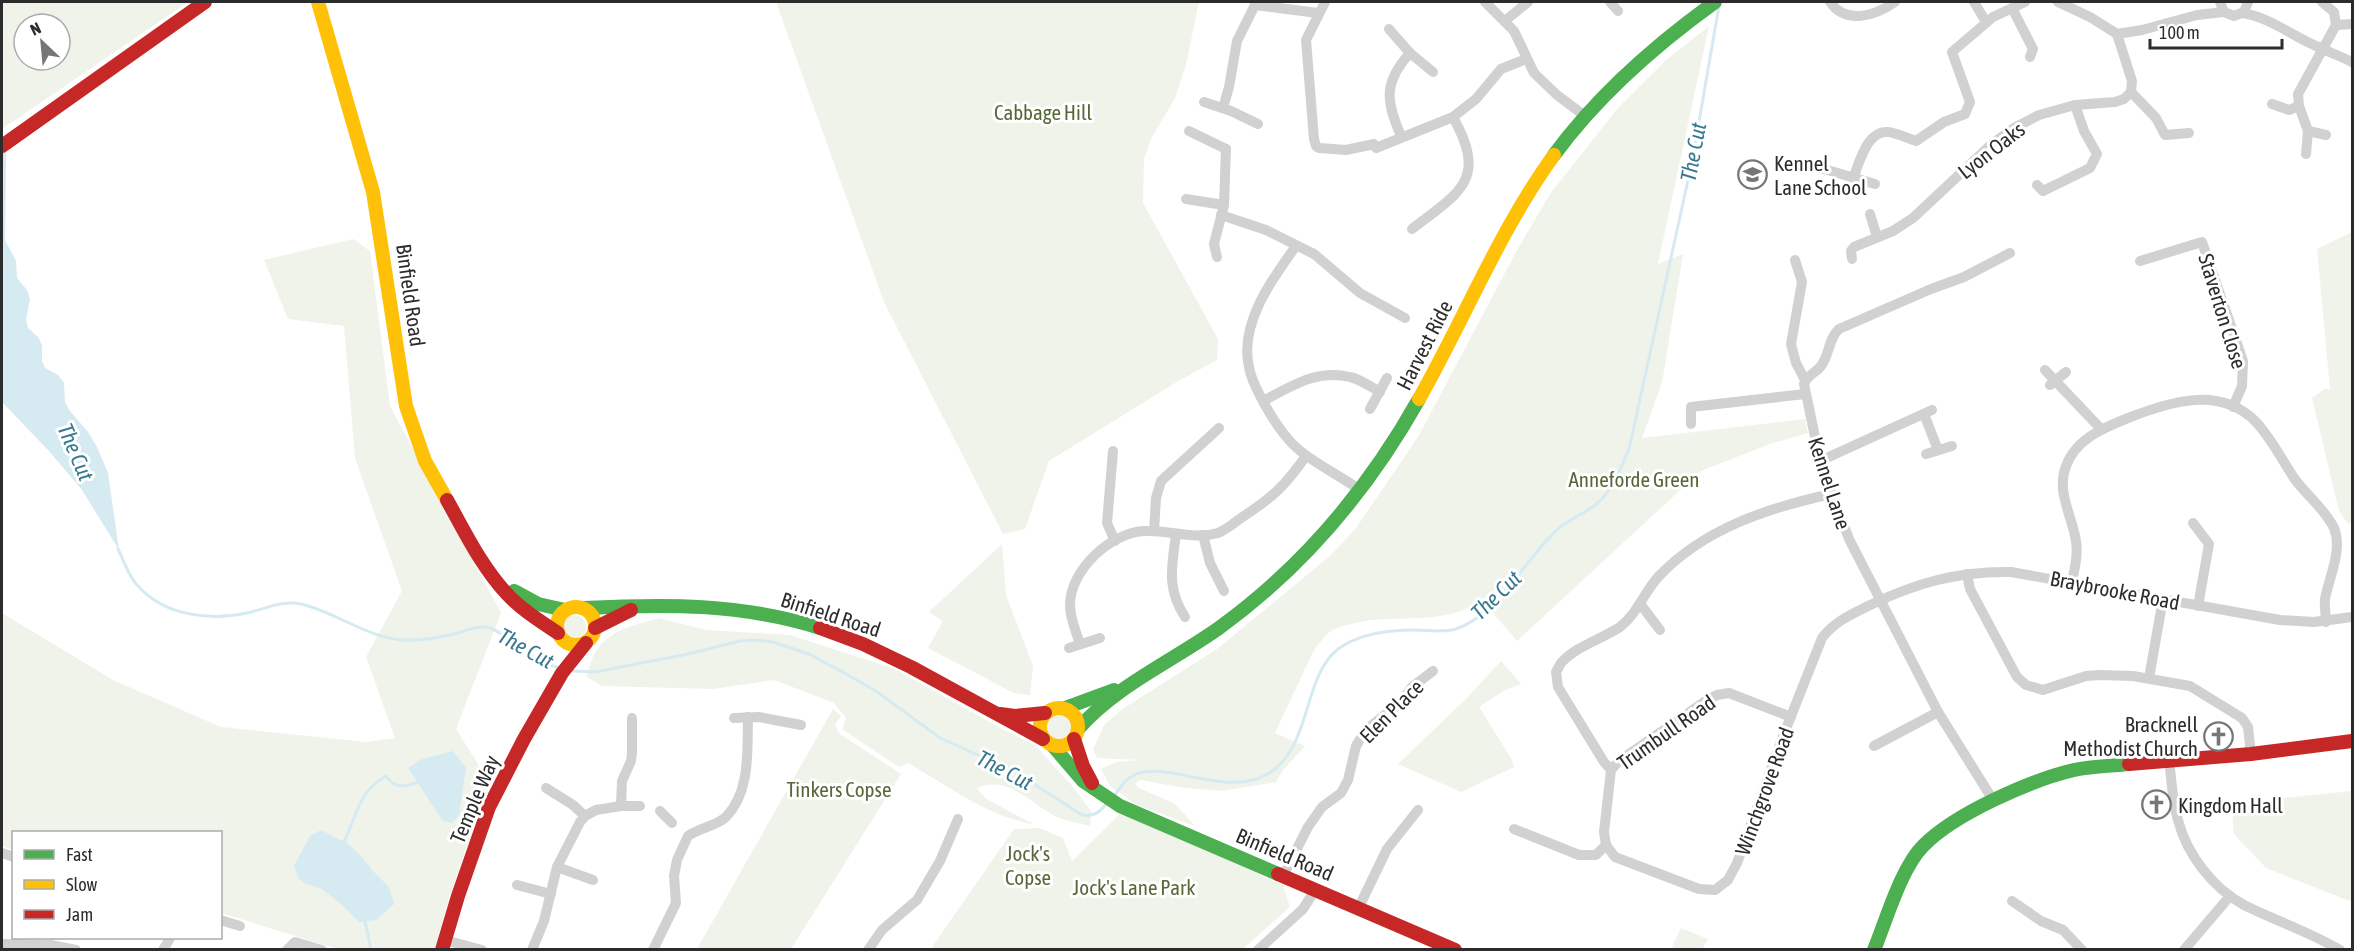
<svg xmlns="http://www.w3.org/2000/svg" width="2354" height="951" viewBox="0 0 2354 951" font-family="'Asap Condensed',sans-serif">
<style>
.green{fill:#f0f3ea;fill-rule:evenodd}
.water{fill:#d5eaf1}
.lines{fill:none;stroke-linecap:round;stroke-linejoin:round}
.stream{stroke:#d5eaf1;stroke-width:3}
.street{stroke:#d1d1d1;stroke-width:10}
.fast{stroke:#4caf50;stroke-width:14}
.slow{stroke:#ffc107;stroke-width:14}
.jam{stroke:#c62828;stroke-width:14}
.labels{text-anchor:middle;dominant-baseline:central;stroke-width:6;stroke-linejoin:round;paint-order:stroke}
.park-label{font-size:21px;fill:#556838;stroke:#fff}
.street-label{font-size:21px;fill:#2c2c2c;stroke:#fff}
.poi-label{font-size:21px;fill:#2c2c2c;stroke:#fff;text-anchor:start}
.water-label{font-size:22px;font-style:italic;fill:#38798f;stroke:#fff}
</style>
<rect width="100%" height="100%" fill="#fff"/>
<g class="green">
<path d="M2,2H188L2,129ZM24,24H60V60H24Z"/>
<polygon points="776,2 1199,2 1186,65 1175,98 1151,139 1144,159 1143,203 1218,339 1217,360 1175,383 1049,461 1025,529 1003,534 884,302"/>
<path d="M1709,26L1658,264L1683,254L1662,383L1642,438L1805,419L1808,433L1770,444L1701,471L1517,641L1482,600C1446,625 1406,615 1365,621C1355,623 1343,625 1333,630C1325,634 1320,643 1314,650L1275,733L1305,746L1283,770L1276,782L1222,791L1185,788L1140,780L1136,783L1137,787L1175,804L1195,826L1137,805L1110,786L1101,769L1116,762L1140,760L1097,758L1093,749L1105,724L1124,708L1217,649L1330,556L1356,528L1418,437L1516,252L1550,194L1617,109L1665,61Z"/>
<polygon points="2352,232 2352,523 2348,524 2339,511 2312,398 2325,389 2330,389 2317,249"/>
<polygon points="353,239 370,251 390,406 501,613 456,729 483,772 487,788 449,898 435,949 338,949 221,913 220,832 14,832 13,850 2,846 2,613 113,680 221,727 367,742 395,738 366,657 402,591 355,458 344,326 288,319 264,260"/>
<polygon points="1002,544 1006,595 1033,666 1030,695 1014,693 928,648 943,621 929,612"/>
<circle cx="574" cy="627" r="12"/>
<path d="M659,618L706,630L790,635L895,669L1004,730L1035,745L1074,788L1091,811L1090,826C1078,823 1064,821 1053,815C1029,802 1007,775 977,788L985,798L1033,824C988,817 947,785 908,763L899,767L842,729L846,718L834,703L774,680L713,689L602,686L587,677C594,634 623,628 659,618Z"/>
<polygon points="1501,661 1521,684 1505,690 1479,707 1512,760 1514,767 1461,792 1398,764 1467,698"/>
<polygon points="833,709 841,716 835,725 840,734 901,774 791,949 697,949"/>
<circle cx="1058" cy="728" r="14"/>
<path d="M2352,791V902L2266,868L2234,834C2232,819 2231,809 2245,802Z"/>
<polygon points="1119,815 1130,816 1283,885 1290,907 1243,949 930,950 1014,829 1039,828 1063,838 1072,861"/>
<polygon points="1681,928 1708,939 1702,949 1671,949"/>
</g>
<g class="water">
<polygon points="2,143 6,151 6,164 5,240 16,261 17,278 27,290 30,299 26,320 28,328 39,338 42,346 42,361 45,368 58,375 64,383 65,402 70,411 88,432 97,447 108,473 119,550 82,490 49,451 2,402"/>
<polygon points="453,751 466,768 459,815 452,823 442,820 408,768 422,759"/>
<polygon points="321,830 348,844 363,858 372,870 389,887 394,904 376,920 359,922 342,905 322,889 306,884 299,879 294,866 310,836"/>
</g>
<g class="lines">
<g class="stream">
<path d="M118,549C124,561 128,575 137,585C164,616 210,621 247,613C265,609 282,600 301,604C336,612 367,638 404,640C419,641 435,638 450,635C462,633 477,624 490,628C497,630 503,635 509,640C525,651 541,664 560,668"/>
<path d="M573,671L595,672L688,654L740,641L755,640L773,642L809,654L839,670L876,691L940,738L1012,770L1082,815C1094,817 1100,812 1107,803"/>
<path d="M1114,796C1119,789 1125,780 1132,776C1163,758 1222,798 1266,775C1312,750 1302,678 1337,650C1357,634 1390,630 1415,630C1429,630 1442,633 1456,629C1497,616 1528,555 1559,528C1577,514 1595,511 1609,490C1618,477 1623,462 1629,449L1692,162L1719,6"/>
<path d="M344,842C357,815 358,792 386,776C395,789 404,787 418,782"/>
<polyline points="365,921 371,950"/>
</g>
<g class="street">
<polyline points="1325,2 1306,40 1314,139 1316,146 1319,148 1346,150 1374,144 1376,148 1453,117 1476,99 1501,69 1526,59"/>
<polyline points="1485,2 1514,31 1534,73 1557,95 1585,116"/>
<polyline points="1610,2 1618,11"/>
<path d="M1830,2C1846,25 1875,16 1895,2"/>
<polyline points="1974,2 1986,22"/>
<polyline points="2058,2 2090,17 2117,34"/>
<polyline points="2220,2 2224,12 2234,16 2244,12 2248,2"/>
<polyline points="2012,8 2033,49 2030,57"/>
<path d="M2242,13C2269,17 2289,34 2314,45C2326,51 2340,56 2352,62"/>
<polyline points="1506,20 1528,2"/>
<polyline points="2336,25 2352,24"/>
<polyline points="1389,29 1410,53 1433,72"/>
<polyline points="2117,34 2142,30 2197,15 2224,12"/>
<polyline points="2131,92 2156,118 2165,135 2189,133"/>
<polyline points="1204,102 1231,111 1258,124"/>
<polyline points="2272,104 2289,110 2299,106"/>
<polyline points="1223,108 1229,87 1237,41 1255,5 1318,13"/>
<polyline points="1189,131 1226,149"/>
<polyline points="2308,131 2326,135"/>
<path d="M1401,136C1386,101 1383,83 1410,53"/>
<polyline points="2306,154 2308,131 2299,106 2298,94 2336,25 2334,12 2322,2"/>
<polyline points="1824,169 1875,184"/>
<path d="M1853,178C1860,162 1867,130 1888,132C1897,133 1907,138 1916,141L1944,122L1965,114L1970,102L1952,52L1993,17L2025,2"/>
<polyline points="2037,185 2043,191 2090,168 2097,154 2084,131 2075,105"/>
<polyline points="1186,199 1224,205"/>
<polyline points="1870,214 1877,237"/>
<polyline points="1221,215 1266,230 1314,254 1360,293 1405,318"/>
<path d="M1412,229C1460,192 1488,180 1453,117"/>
<path d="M1296,246C1272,279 1239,324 1249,367C1251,381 1259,393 1265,405C1274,421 1284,437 1298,449C1315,464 1341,476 1360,490"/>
<polyline points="1217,257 1214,244 1224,205 1226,149"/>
<polyline points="1852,259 1851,251 1854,247 1893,231 1913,218 1993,143 2014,128 2039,115 2075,105 2115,102 2124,99 2131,92 2132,81 2117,34"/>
<polyline points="1795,260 1802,282 1791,344 1796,363 1805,380"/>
<polyline points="2140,261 2202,242 2243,361 2242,386 2233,407"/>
<polyline points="2045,370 2101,429"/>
<polyline points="2050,385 2066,372"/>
<path d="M1263,401C1292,386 1316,369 1350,377C1360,379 1371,387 1380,392"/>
<polyline points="1370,409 1387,378"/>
<polyline points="1924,414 1938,450"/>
<polyline points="1691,424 1691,407 1805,394"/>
<polyline points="1113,451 1107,523 1115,541"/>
<polyline points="1926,454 1952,446"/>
<polyline points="1820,461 1932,410"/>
<polyline points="2193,523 2209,544 2198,606"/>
<polyline points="1154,531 1156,498 1161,481 1219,428"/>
<path d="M1176,534C1172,566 1166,588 1185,617"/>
<polyline points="1203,535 1210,563 1224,591"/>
<polyline points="1967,574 1970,589 2017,677 2026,685 2043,690 2086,676 2100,675 2133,676 2190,686 2242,718 2248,727 2251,754"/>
<path d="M2072,581C2075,568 2078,555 2076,541C2072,515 2056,492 2066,466C2076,439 2103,428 2128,418C2169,402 2220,385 2256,422C2271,438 2282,460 2294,478C2306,495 2325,509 2334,528C2343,550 2329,577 2325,599C2324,606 2326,614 2326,622"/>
<polyline points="1641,605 1660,630"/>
<path d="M1080,644C1076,631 1070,619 1070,605C1070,570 1111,532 1145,531C1170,530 1194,540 1218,533C1226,530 1234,523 1241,518C1273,497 1284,487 1306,456"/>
<polyline points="1069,648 1100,638"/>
<polyline points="2149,678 2163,599"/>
<polyline points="734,718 759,717 801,725"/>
<polyline points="1874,746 1938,712"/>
<path d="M2169,761C2172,781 2172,802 2178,820C2187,855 2213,888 2244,905C2276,921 2310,932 2340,950"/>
<path d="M1611,770L1604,762L1558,687L1556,672L1561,663C1576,646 1602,639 1620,627C1638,613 1644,592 1659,576C1705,528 1768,508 1831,494"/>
<polyline points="546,788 573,805 585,816"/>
<path d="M1993,800L1938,712L1849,539L1820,461L1804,384C1808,374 1816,373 1821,366C1830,354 1828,339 1839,329L1931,289L1964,277L2010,253"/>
<polyline points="621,806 622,781 631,761 632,753 632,718"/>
<polyline points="660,811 672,823"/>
<polyline points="1514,829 1579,855 1596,855 1606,845"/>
<path d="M1606,845L1615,857L1699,889L1715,890L1728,880L1737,863L1782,739L1822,638C1834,622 1850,615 1868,606C1916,583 1957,571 2011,572L2280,620L2314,622L2352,617"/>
<polyline points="1606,845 1604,832 1611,770 1619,761 1704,702 1717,695 1729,693 1791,717"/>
<polyline points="2,853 14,857"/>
<polyline points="557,867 593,880"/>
<polyline points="1283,876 1308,827 1322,807 1341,793 1348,780 1356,746 1366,730 1400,703 1412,687 1433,671"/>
<polyline points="517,885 551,894"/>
<polyline points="2012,901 2041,921 2063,930 2082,950"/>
<polyline points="1358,909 1387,849 1418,810"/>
<polyline points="220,920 240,926"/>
<polyline points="445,940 482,950"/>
<polyline points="2,944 51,945 76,950"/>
<polyline points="163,950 170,938"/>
<polyline points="287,950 295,942 322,950"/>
<polyline points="532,950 544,921 557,867 580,822 585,816 596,810 621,806 640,806"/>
<path d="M653,950L676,903L674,876L677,860L688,836C699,828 716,826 726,817C751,791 747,750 748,717"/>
<polyline points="868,950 882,930 917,900 940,861 958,819"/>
<polyline points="1258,950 1303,909 1315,890"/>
<polyline points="2184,950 2230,896"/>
</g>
<g class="fast">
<path d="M1554,155C1598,95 1654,46 1715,2"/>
<polyline points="514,591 538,604 565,610"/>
<path d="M583,608C666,604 740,603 820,628"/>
<polyline points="1065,708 1114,690"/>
<path d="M1078,729C1117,685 1171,662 1219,628C1302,568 1369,488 1419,399"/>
<polyline points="1053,746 1083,781 1120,806 1278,874"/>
<path d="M1874,950C1886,921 1901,868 1923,846C1954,814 2031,780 2074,770C2092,766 2112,766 2129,764"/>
</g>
<g class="slow">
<polyline points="318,2 373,192 406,406 425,461 447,500"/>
<path d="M1419,399C1465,318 1499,231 1554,155"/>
<circle cx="576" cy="626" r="19"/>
<circle cx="1059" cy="727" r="19"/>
</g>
<g class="jam">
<polyline points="2,146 205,2"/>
<path d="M447,500C465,532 481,566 507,594C521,609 540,621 558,633"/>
<polyline points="595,628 631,610"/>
<polyline points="820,628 863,644 911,667 1043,739"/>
<polyline points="1000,714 1015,716 1045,713"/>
<polyline points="1074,739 1083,766 1092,783"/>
<polyline points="2129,764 2251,754 2352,741"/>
<polyline points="1278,874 1455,950"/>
<polyline points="442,950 458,896 489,807 524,739 562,673 586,643"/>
</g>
</g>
<defs>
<symbol id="school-ring" viewBox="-11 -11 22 22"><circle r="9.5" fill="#fff" stroke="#767676" stroke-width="1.5"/><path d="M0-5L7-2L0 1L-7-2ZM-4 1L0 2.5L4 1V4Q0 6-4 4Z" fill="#767676"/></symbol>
<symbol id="church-ring" viewBox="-11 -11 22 22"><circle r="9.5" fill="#fff" stroke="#767676" stroke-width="1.5"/><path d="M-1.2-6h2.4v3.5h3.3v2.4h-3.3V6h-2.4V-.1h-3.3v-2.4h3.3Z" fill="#767676"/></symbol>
</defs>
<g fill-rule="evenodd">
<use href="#school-ring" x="1736" y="158" width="33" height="33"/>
<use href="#church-ring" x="2202" y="720" width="33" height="33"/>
<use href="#church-ring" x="2140" y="788" width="33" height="33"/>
</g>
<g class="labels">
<g class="park-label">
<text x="1043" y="112">Cabbage Hill</text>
<text x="1634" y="479">Anneforde Green</text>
<text x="839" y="789">Tinkers Copse</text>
<text x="1028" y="853">Jock's<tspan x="1028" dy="24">Copse</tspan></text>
<text x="1134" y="887">Jock's Lane Park</text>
</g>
<g class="street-label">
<text transform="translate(1991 150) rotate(-38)">Lyon Oaks</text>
<text transform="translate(411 295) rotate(82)">Binfield Road</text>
<text transform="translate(2223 311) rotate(73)">Staverton Close</text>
<text transform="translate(1424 345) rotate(-63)">Harvest Ride</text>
<text transform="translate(1830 483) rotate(72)">Kennel Lane</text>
<text transform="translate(2115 590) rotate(11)">Braybrooke Road</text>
<text transform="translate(831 614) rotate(18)">Binfield Road</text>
<text transform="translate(1391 711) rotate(-45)">Elen Place</text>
<text transform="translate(1666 732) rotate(-35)">Trumbull Road</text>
<text transform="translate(1764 791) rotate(-70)">Winchgrove Road</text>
<text transform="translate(474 799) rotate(-67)">Temple Way</text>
<text transform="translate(1285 854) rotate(23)">Binfield Road</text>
</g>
<g class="poi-label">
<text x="1774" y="163">Kennel<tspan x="1774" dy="24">Lane School</tspan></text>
<text x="2198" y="724" text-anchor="end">Bracknell<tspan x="2198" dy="24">Methodist Church</tspan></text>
<text x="2178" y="805">Kingdom Hall</text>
</g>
<g class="water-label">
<text transform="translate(1693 152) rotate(-79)">The Cut</text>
<text transform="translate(76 452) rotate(67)">The Cut</text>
<text transform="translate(1496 595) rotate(-44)">The Cut</text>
<text transform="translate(526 648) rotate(29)">The Cut</text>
<text transform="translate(1005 770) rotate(28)">The Cut</text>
</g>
</g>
<rect width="2354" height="951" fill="none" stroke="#2c2c2c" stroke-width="6"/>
<rect x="12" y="831" width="210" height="108" fill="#ffffff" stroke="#ababab" stroke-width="1.5"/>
<rect x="24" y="850" width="30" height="9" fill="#4caf50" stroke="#ababab" stroke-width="1.5"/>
<text x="66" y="861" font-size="18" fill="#2c2c2c">Fast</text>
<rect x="24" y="880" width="30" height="9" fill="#ffc107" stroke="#ababab" stroke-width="1.5"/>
<text x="66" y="891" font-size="18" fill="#2c2c2c">Slow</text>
<rect x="24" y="910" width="30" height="9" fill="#c62828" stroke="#ababab" stroke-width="1.5"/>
<text x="66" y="921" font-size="18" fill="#2c2c2c">Jam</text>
<g transform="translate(42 42) rotate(334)"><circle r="28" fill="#ffffff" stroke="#ababab" stroke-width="1.5"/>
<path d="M0-4.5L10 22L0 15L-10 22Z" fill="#767676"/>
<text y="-9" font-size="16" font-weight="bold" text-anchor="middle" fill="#2c2c2c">N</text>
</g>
<path d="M2150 39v9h132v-9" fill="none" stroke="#2c2c2c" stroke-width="3"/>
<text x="2159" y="39" font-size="18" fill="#2c2c2c" stroke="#ffffff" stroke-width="4.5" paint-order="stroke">100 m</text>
</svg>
